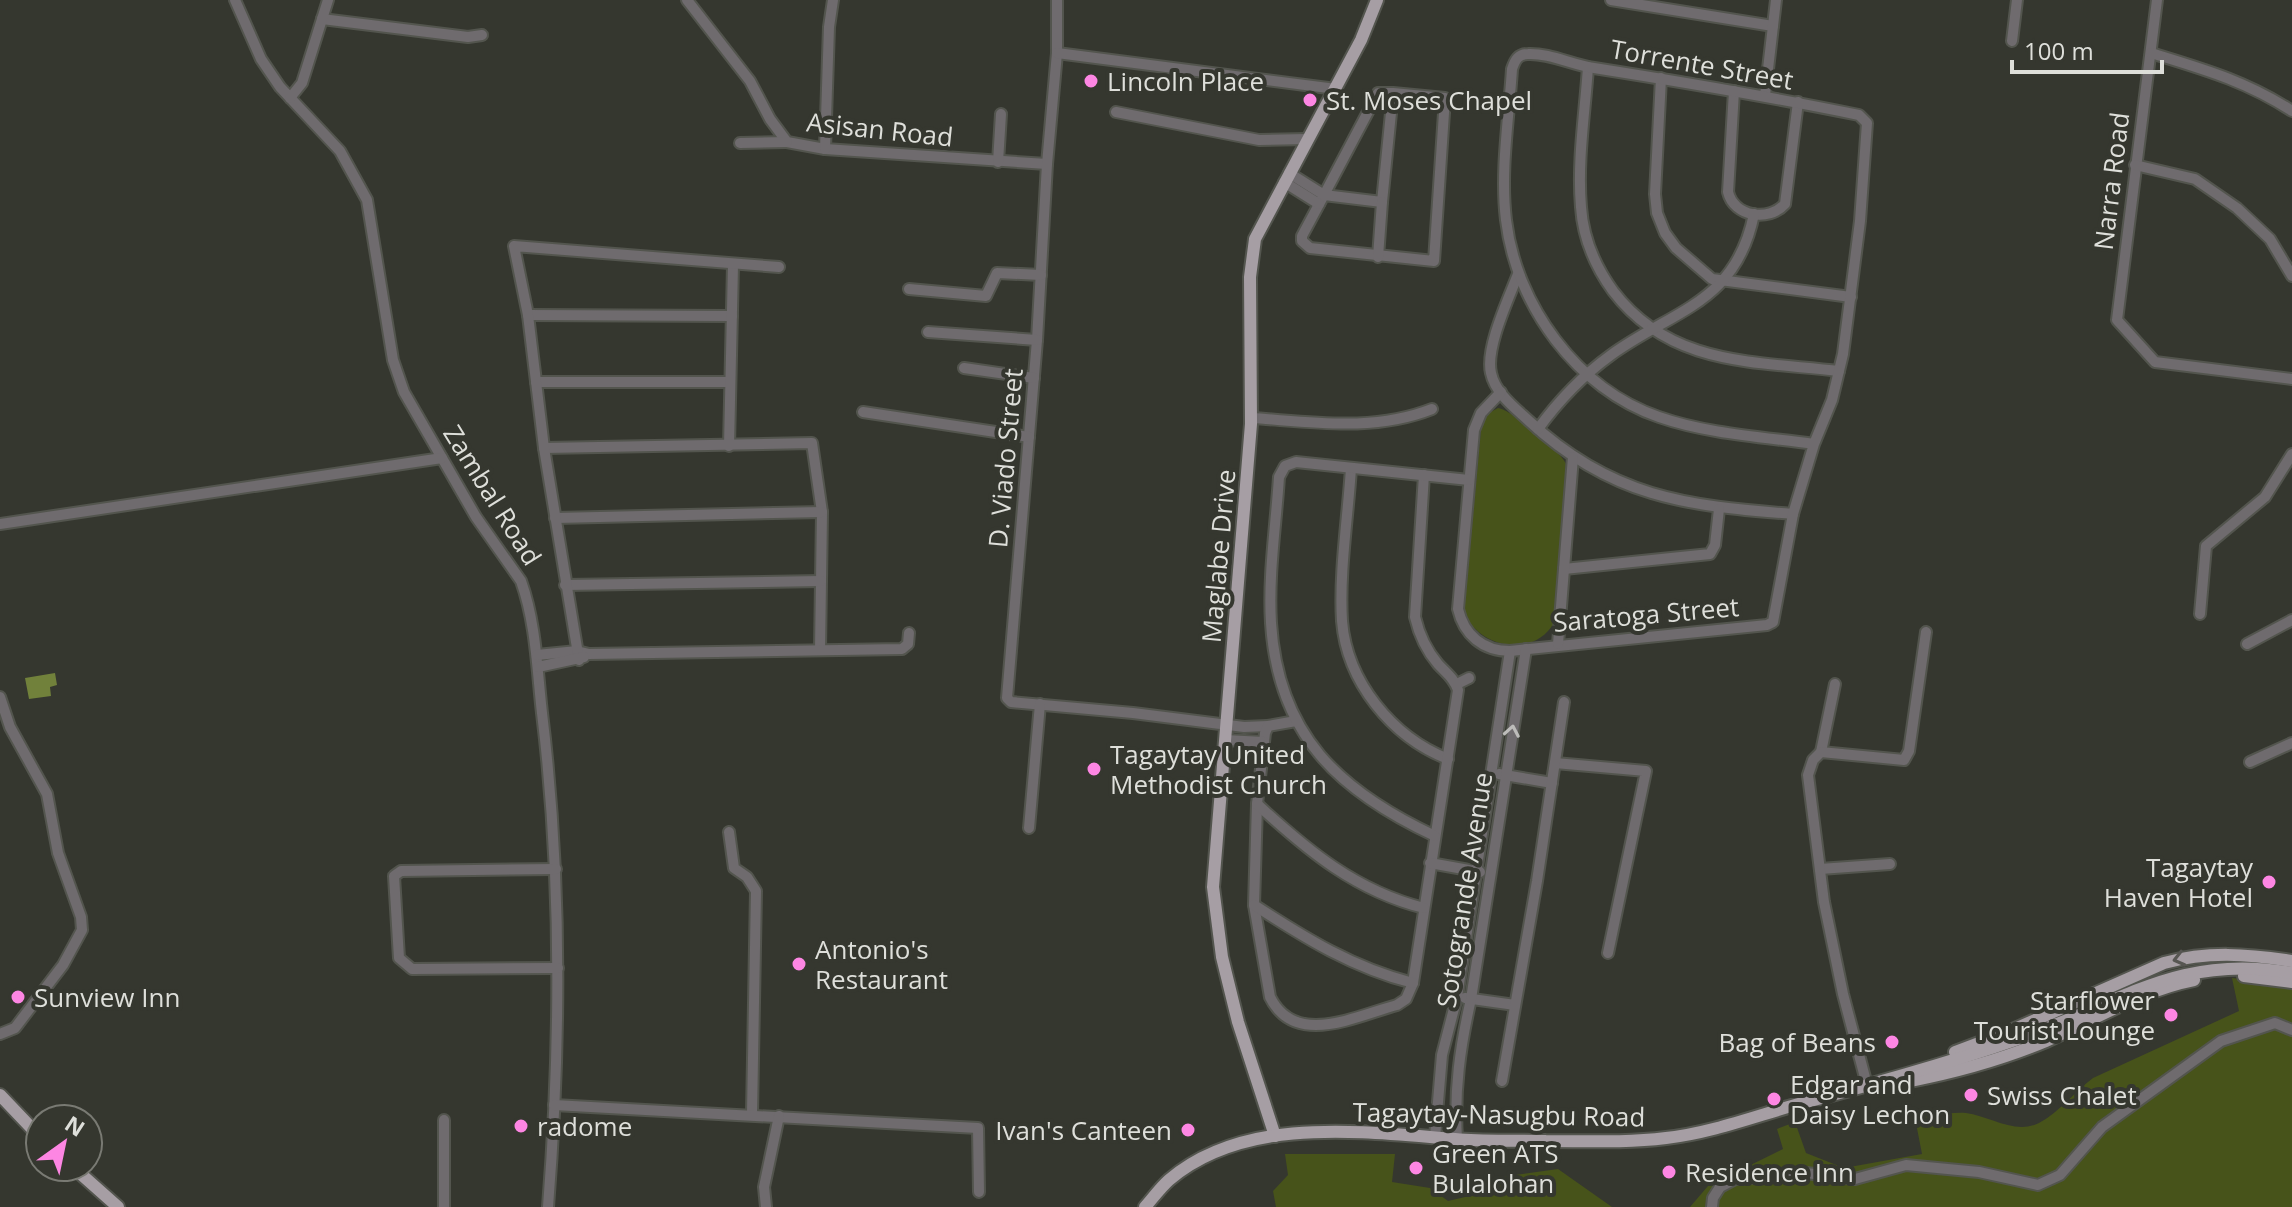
<svg xmlns="http://www.w3.org/2000/svg" width="2292" height="1207" viewBox="0 0 2292 1207" font-family="'Open Sans',sans-serif">
<style>
.green{fill:#47531a}
.water{fill:#71813b}
.lines{fill:none;stroke-linecap:round;stroke-linejoin:round}
.minor-casing{stroke:#53554e;stroke-width:14}
.major-casing{stroke:#53554e;stroke-width:16}
.minor{stroke:#6f6b6e;stroke-width:10}
.major{stroke:#a69ea4;stroke-width:12}
.oneway{stroke:#bdbcba}
.oneway2{stroke:#575652}
.poi-dot{fill:#fd86e3;stroke:#35372f;stroke-width:3}
.labels{text-anchor:middle;dominant-baseline:central;stroke-width:8;stroke-linejoin:round;paint-order:stroke}
.street-label{font-size:26px;fill:#dedfda;stroke:#35372f}
.poi-label{font-size:26px;fill:#dedfda;stroke:#35372f;text-anchor:start}
</style>
<rect width="100%" height="100%" fill="#35372f"/>
<g class="green">
<path d="M1498,408C1511,409 1561,452 1566,464L1554,623C1533,659 1478,648 1464,612L1481,429L1487,414Z"/>
<path d="M2232,978L2292,985V1207H1690L1708,1186L1783,1149L1777,1129L1795,1122L1806,1153L1844,1168L1922,1154L1915,1118C1931,1116 1949,1112 1966,1113C1990,1116 2015,1135 2039,1123C2060,1112 2074,1092 2093,1078L2239,1011Z"/>
<polygon points="1285,1154 1395,1154 1392,1182 1430,1188 1448,1201 1478,1194 1481,1180 1558,1169 1612,1207 1276,1207 1273,1191 1288,1175"/>
</g>
<polygon class="water" points="55,673 57,685 50,687 51,696 29,699 25,678"/>
<g class="lines">
<defs>
<g id="minor">
<path d="M235,0L261,59L280,87L340,151L367,200L393,360L404,392L476,517L521,581C536,623 537,669 542,713C562,877 561,1042 548,1207"/>
<polyline points="687,0 750,81 770,119 787,142 825,149 1047,164"/>
<polyline points="1057,0 1057,53 1047,164 1037,340 1007,698 1011,702 1133,713 1244,727 1268,726"/>
<polyline points="1611,0 1773,26"/>
<polyline points="2157,0 2117,320 2155,362 2292,379"/>
<polyline points="322,19 468,37 482,35"/>
<polyline points="2012,41 2017,0"/>
<polyline points="1057,53 1336,89"/>
<path d="M2151,53C2203,69 2246,81 2292,111"/>
<path d="M1588,67C1585,113 1577,161 1581,207C1583,238 1595,266 1613,291C1670,366 1753,361 1839,371"/>
<polyline points="1661,78 1655,194 1657,213 1665,233 1676,248 1712,279 1851,297"/>
<path d="M1734,91L1728,192C1734,217 1769,222 1785,204L1798,102"/>
<polyline points="1765,95 1776,0"/>
<polyline points="290,98 302,83 328,0"/>
<polyline points="1116,112 1259,140 1307,139"/>
<polyline points="740,143 787,142"/>
<polyline points="825,149 829,27 833,0"/>
<polyline points="998,162 1001,114"/>
<polyline points="2135,165 2195,179 2237,208 2270,239 2292,276"/>
<polyline points="1289,173 1324,195 1382,202 1393,93 1445,98 1434,261 1310,248 1302,241 1302,236 1324,195 1378,93 1393,93"/>
<polyline points="1284,182 1319,204"/>
<polyline points="1378,257 1382,202"/>
<path d="M1518,274C1509,298 1485,348 1491,373C1495,393 1515,408 1529,421C1611,497 1686,506 1793,514"/>
<polyline points="909,289 986,296 997,273 1041,275"/>
<polyline points="528,315 732,316"/>
<polyline points="928,332 1037,340"/>
<polyline points="964,368 1034,378"/>
<polyline points="536,382 730,382"/>
<path d="M1501,392L1481,413L1474,430L1458,609C1464,635 1483,651 1510,651L1767,625L1773,622L1793,514L1814,444L1832,400L1843,354L1860,221L1867,123L1859,115C1771,97 1683,82 1594,68C1572,65 1550,53 1528,54C1518,54 1515,60 1512,69C1509,118 1500,171 1506,220C1516,305 1577,389 1659,417C1708,434 1763,437 1814,444"/>
<polyline points="863,412 1029,437"/>
<path d="M1252,418C1313,422 1374,432 1432,409"/>
<path d="M1538,429C1559,400 1582,376 1611,355C1675,309 1736,303 1754,214"/>
<polyline points="729,446 733,265"/>
<polyline points="544,448 812,443 822,512 820,650"/>
<path d="M1351,468C1348,517 1339,572 1342,621C1347,682 1392,737 1448,759"/>
<polyline points="555,518 822,512"/>
<polyline points="0,524 442,458"/>
<polyline points="1564,569 1710,554 1715,545 1719,509"/>
<polyline points="565,585 821,581"/>
<polyline points="2200,614 2206,546 2265,497 2292,454"/>
<polyline points="1558,644 1573,457"/>
<polyline points="2247,644 2292,620"/>
<polyline points="537,655 577,651 589,654 902,649 908,644 909,633"/>
<polyline points="579,660 544,448 528,315 514,246 779,267"/>
<polyline points="538,667 584,657"/>
<polyline points="1457,684 1469,678"/>
<polyline points="0,697 10,727 47,794 58,853 81,917 82,930 63,965 15,1028 0,1034"/>
<path d="M1296,721L1268,726L1265,733L1257,804L1254,905L1270,997C1295,1048 1356,1016 1397,1005L1406,999L1413,983L1458,690C1454,678 1446,673 1438,664C1426,650 1419,634 1415,617L1424,475"/>
<polyline points="1225,740 1264,742"/>
<polyline points="1821,752 1835,684"/>
<polyline points="2250,762 2292,743"/>
<polyline points="1555,763 1646,771 1608,953"/>
<polyline points="1499,774 1552,783"/>
<path d="M1257,804C1308,851 1356,891 1424,908"/>
<polyline points="1029,828 1040,704"/>
<polyline points="729,832 734,868 747,877 756,891 752,1114"/>
<path d="M1435,836C1339,791 1278,735 1271,623C1268,575 1276,525 1279,477L1285,466L1296,462L1469,480"/>
<polyline points="1430,863 1480,872"/>
<polyline points="556,869 401,871 394,876 399,958 412,969 558,968"/>
<polyline points="1820,869 1890,864"/>
<path d="M1254,905C1305,938 1353,968 1413,983"/>
<polyline points="1465,998 1515,1005"/>
<polyline points="1502,1081 1537,881 1564,702"/>
<polyline points="1867,1085 1843,994 1824,902 1808,775 1813,760 1821,752 1904,760 1909,751 1926,632"/>
<polyline points="554,1105 978,1128 979,1192"/>
<polyline points="444,1120 444,1207"/>
<polyline points="1435,1137 1442,1055 1457,997 1510,651"/>
<path d="M1457,1139C1454,1090 1460,1047 1471,999L1526,649"/>
<polyline points="766,1207 764,1187 779,1116"/>
<polyline points="1712,1207 1713,1198 1720,1187 1735,1179 1806,1173 1855,1179 1906,1165 1979,1172 2038,1185 2060,1175 2102,1127 2221,1041 2275,1023 2292,1030"/>
</g>
<g id="major">
<polyline points="2244,976 2292,982"/>
<path d="M1955,1052L2008,1032L2164,963C2208,951 2247,954 2292,961"/>
<path d="M1910,1081C1956,1072 2003,1059 2046,1041C2094,1020 2142,990 2194,980"/>
<polyline points="0,1095 40,1137"/>
<polyline points="1275,1136 1238,1022 1222,957 1213,887 1251,424 1250,277 1255,239 1361,40 1377,0"/>
<polyline points="73,1167 118,1207"/>
<path d="M1145,1207C1153,1198 1160,1188 1169,1180C1245,1115 1364,1132 1455,1139C1485,1142 1516,1140 1546,1141C1586,1141 1626,1143 1666,1138C1710,1133 1753,1117 1795,1105C1869,1085 1943,1065 2015,1040C2117,1006 2177,952 2292,973"/>
</g>
</defs>
<use href="#minor" class="minor-casing"/>
<use href="#major" class="major-casing"/>
<use href="#minor" class="minor"/>
<use href="#major" class="major"/>
</g>
<defs><path id="oneway-chevron" d="M-2-3.5L2.5 0L-2 3.5" fill="none" stroke-width="1.6" stroke-linecap="round" stroke-linejoin="round" transform="scale(2)"/></defs>
<use class="oneway" href="#oneway-chevron" transform="translate(1512 731) rotate(-80)"/>
<use class="oneway2" href="#oneway-chevron" transform="translate(2179 959) rotate(166)"/>
<g class="poi-dot">
<circle cx="1091" cy="81" r="8"/>
<circle cx="1310" cy="100" r="8"/>
<circle cx="1094" cy="769" r="8"/>
<circle cx="2269" cy="882" r="8"/>
<circle cx="799" cy="964" r="8"/>
<circle cx="18" cy="997" r="8"/>
<circle cx="2171" cy="1015" r="8"/>
<circle cx="1892" cy="1042" r="8"/>
<circle cx="1971" cy="1095" r="8"/>
<circle cx="1774" cy="1099" r="8"/>
<circle cx="521" cy="1126" r="8"/>
<circle cx="1188" cy="1130" r="8"/>
<circle cx="1416" cy="1168" r="8"/>
<circle cx="1669" cy="1172" r="8"/>
</g>
<g class="labels">
<g class="street-label">
<text transform="translate(1702 64) rotate(10)">Torrente Street</text>
<text transform="translate(880 129) rotate(6)">Asisan Road</text>
<text transform="translate(2111 181) rotate(-83)">Narra Road</text>
<text transform="translate(1005 458) rotate(-85)">D. Viado Street</text>
<text transform="translate(493 495) rotate(58)">Zambal Road</text>
<text transform="translate(1218 556) rotate(-85)">Maglabe Drive</text>
<text transform="translate(1646 614) rotate(-5)">Saratoga Street</text>
<text transform="translate(1464 890) rotate(-81)">Sotogrande Avenue</text>
<text transform="translate(1499 1114) rotate(1)">Tagaytay-Nasugbu Road</text>
</g>
<g class="poi-label">
<text x="1107" y="81">Lincoln Place</text>
<text x="1326" y="100">St. Moses Chapel</text>
<text x="1110" y="754">Tagaytay United<tspan x="1110" dy="30">Methodist Church</tspan></text>
<text x="2253" y="867" text-anchor="end">Tagaytay<tspan x="2253" dy="30">Haven Hotel</tspan></text>
<text x="815" y="949">Antonio's<tspan x="815" dy="30">Restaurant</tspan></text>
<text x="34" y="997">Sunview Inn</text>
<text x="2155" y="1000" text-anchor="end">Starflower<tspan x="2155" dy="30">Tourist Lounge</tspan></text>
<text x="1876" y="1042" text-anchor="end">Bag of Beans</text>
<text x="1790" y="1084">Edgar and<tspan x="1790" dy="30">Daisy Lechon</tspan></text>
<text x="1987" y="1095">Swiss Chalet</text>
<text x="537" y="1126">radome</text>
<text x="1172" y="1130" text-anchor="end">Ivan's Canteen</text>
<text x="1432" y="1153">Green ATS<tspan x="1432" dy="30">Bulalohan</tspan></text>
<text x="1685" y="1172">Residence Inn</text>
</g>
</g>
<g transform="translate(64 1143) rotate(33)"><circle r="38" fill="#35372f" stroke="#797a73" stroke-width="2"/>
<path d="M0-6L14 30L0 20L-14 30Z" fill="#fd86e3"/>
<text y="-12" font-size="22" font-weight="bold" text-anchor="middle" fill="#dedfda">N</text>
</g>
<path d="M2012 60v12h150v-12" fill="none" stroke="#dedfda" stroke-width="4"/>
<text x="2024" y="60" font-size="24" fill="#dedfda" stroke="#35372f" stroke-width="6" paint-order="stroke">100 m</text>
</svg>
